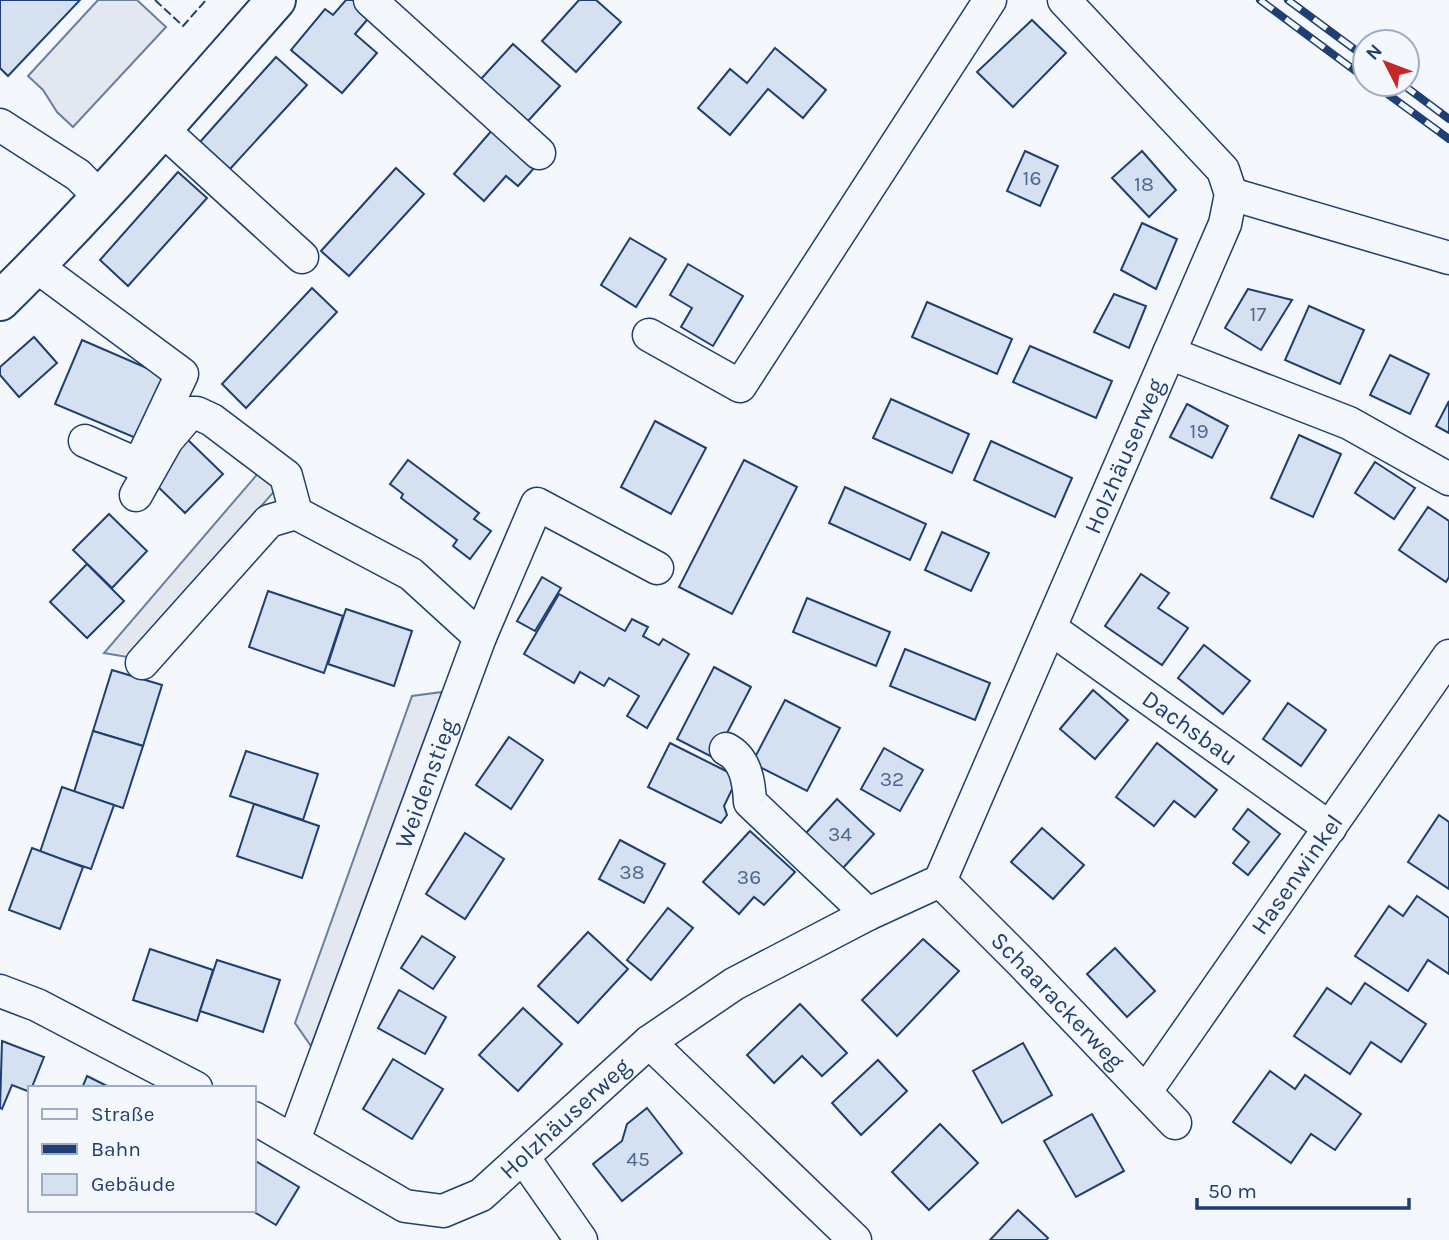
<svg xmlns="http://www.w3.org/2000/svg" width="1449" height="1240" viewBox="0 0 1449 1240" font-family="Karla,sans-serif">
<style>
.parking{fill:#e3e8f0;stroke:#687fa3;stroke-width:2}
.building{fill:#d5e0f0;stroke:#1d3f73;stroke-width:2}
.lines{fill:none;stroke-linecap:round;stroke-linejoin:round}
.minor-casing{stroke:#1d3f73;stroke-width:35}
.major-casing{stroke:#1d3f73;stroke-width:42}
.minor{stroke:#f4f7fb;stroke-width:32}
.major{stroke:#f4f7fb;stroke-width:38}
.rail-casing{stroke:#1d3f73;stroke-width:8}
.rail{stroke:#f4f7fb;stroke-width:5;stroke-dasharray:16;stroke-linecap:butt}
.fence{stroke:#1d3f73;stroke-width:2;stroke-dasharray:9 3.5;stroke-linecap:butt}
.labels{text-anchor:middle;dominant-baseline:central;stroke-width:5;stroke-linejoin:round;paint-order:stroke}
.number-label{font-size:21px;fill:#4b6792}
.street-label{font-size:24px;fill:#1d3f73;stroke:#f4f7fb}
</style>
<rect width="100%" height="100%" fill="#f4f7fb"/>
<g class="parking">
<polygon points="98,0 137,0 166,27 73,127 57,112 43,90 28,76"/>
<polygon points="260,471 279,486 127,657 104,653"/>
<polygon points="442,692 311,1046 295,1023 412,696"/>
</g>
<g class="building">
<polygon points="0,0 80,0 8,76 0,68"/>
<polygon points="346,0 358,0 373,13 355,34 377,53 342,93 291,50 325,9 333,15"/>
<polygon points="579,0 596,0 621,22 576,72 542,41"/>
<polygon points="1032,20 1066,53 1013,107 977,72"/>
<polygon points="513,44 560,86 528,121 481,79"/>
<polygon points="775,48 826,90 803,118 768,89 730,135 698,108 730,69 747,83"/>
<polygon points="276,57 307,85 230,169 200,142"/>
<polygon points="493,129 535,167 518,186 506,176 484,201 454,174"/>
<polygon points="1025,151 1058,166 1040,206 1007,191"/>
<polygon points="1142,151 1176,190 1149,217 1112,178"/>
<polygon points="396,168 424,194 349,276 321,251"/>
<polygon points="178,172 207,198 128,286 100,260"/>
<polygon points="1142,223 1177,239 1156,289 1121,270"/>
<polygon points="630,238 666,259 636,307 601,285"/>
<polygon points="688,264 743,296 713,346 681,327 692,308 670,295"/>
<polygon points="312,288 337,312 246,408 222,384"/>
<polygon points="1248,289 1292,300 1261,350 1225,328"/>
<polygon points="1114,294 1146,306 1129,348 1094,332"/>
<polygon points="927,302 1012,339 997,374 912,337"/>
<polygon points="1309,306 1364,330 1340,384 1285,360"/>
<polygon points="34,337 57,363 19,397 0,375 0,367"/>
<polygon points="82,340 170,378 143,441 55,404"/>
<polygon points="1030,346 1112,381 1096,418 1013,382"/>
<polygon points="1390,355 1429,374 1410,414 1370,395"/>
<polygon points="891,399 969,434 952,473 873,438"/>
<polygon points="1449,401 1449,433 1436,426"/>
<polygon points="1187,404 1228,426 1212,458 1170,437"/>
<polygon points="655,421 706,448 671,514 621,487"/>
<polygon points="1299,435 1341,454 1313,517 1271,498"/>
<polygon points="186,438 223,474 185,513 148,477"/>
<polygon points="991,441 1072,478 1055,517 974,480"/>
<polygon points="408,460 479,513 474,519 491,531 470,559 453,546 457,540 401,498 403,494 390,484"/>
<polygon points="744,460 797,487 732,614 679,587"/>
<polygon points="1375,462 1415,488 1394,519 1355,493"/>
<polygon points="845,487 926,524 910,560 829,523"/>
<polygon points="1428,507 1449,521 1449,577 1446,582 1399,550"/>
<polygon points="109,514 147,551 112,588 73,550"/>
<polygon points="942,532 989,553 971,591 925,570"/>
<polygon points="87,564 124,601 87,638 50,602"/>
<polygon points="1141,574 1169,593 1158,608 1188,628 1162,665 1105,626"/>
<polygon points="542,577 561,588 535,631 517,621"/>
<polygon points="268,591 343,616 324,673 249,647"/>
<polygon points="559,594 625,631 632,619 648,627 643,636 659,645 663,639 689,654 647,728 627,716 639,696 609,678 604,686 580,672 574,683 524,654"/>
<polygon points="807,598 890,632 876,666 793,632"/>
<polygon points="346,609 412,631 394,686 328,664"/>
<polygon points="1204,645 1250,681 1223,714 1178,678"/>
<polygon points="905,649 990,683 975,720 890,686"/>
<polygon points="714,667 751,687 714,758 677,739"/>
<polygon points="112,670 162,685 143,746 93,731"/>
<polygon points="1093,690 1128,720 1095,759 1060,729"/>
<polygon points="785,700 840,728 807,791 752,763"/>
<polygon points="1288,703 1326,730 1301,766 1263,739"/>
<polygon points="93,731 143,746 123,808 74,792"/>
<polygon points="509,737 543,760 511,809 476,785"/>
<polygon points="670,743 738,777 724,806 727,815 721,823 648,787"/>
<polygon points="1157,743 1217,790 1195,817 1174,801 1154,826 1116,797"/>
<polygon points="884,748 923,770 900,811 861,789"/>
<polygon points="246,751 318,774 303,820 230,796"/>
<polygon points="62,787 114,805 91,869 40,852"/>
<polygon points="837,799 874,834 843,868 806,833"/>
<polygon points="254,804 319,826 302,878 237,856"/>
<polygon points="1248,809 1280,834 1248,875 1233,863 1249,842 1233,829"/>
<polygon points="1439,815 1449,822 1449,889 1408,862"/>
<polygon points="1042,828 1084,865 1053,899 1011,862"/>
<polygon points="750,831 795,872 764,905 754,897 739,914 703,882"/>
<polygon points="465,833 504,859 465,919 426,894"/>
<polygon points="620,840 665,864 644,903 599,879"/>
<polygon points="32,848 83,867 60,929 9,910"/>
<polygon points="1417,896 1449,918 1449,974 1428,960 1408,991 1355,956 1389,906 1403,916"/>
<polygon points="668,908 693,928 651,980 627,960"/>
<polygon points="588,932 628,969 578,1023 538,986"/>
<polygon points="422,936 455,957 433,989 401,968"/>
<polygon points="923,939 959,971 897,1036 862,1000"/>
<polygon points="1115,948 1155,991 1127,1017 1087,974"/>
<polygon points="150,949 213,970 197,1021 133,1000"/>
<polygon points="217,960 280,980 263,1032 200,1011"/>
<polygon points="1365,983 1426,1024 1401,1062 1371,1042 1350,1074 1294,1036 1327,988 1351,1004"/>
<polygon points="399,990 446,1017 425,1054 378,1028"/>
<polygon points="800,1004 847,1053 822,1076 802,1056 774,1083 747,1055"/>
<polygon points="523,1008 562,1044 518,1091 479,1055"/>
<polygon points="2,1041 44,1057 30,1092 12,1085 2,1109 0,1108"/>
<polygon points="1023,1043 1052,1095 1002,1123 973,1071"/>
<polygon points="393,1059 443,1089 412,1139 363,1109"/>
<polygon points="878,1060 907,1091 861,1135 832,1103"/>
<polygon points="1270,1071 1295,1089 1305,1075 1361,1114 1335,1150 1311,1134 1291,1163 1233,1122"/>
<polygon points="87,1076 111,1088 82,1088"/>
<polygon points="647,1108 682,1153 622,1201 593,1164 622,1141 627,1124"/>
<polygon points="1092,1114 1124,1171 1076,1197 1044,1141"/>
<polygon points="940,1124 978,1163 929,1210 892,1172"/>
<polygon points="254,1160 299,1187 276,1225 251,1210 254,1210"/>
<polygon points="1018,1210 1048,1238 1046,1240 990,1240"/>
</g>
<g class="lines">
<defs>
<g id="minor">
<polyline points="370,0 539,153"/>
<polyline points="0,125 78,175 99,196"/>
<polyline points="162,129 302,257"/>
<polyline points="1231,194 1449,258"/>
<polyline points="36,266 182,374 139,465 85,441"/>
<polyline points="649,335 740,386 990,0"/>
<polyline points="1169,353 1349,423 1449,479"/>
<polyline points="136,495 167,440 190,413 197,413 212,420 286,476 296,513"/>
<path id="s1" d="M1050,628L1330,828"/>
<polyline points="480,637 537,504 657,568"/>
<polyline points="142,663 269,521 296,513"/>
<path d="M726,749C746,759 749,782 750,802L868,914"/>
<path id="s2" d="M940,881L1023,964L1175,1123"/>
<polyline points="0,991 37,1005 196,1088"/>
<polyline points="649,1042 855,1240"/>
<path id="s3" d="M1146,1091L1449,656"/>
<path id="s4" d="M254,1118L405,1206L443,1211L481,1195L649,1042L734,984L868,914L940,881L1225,224L1231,194L1223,170L1064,0"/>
<path id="s5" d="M294,1140L480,637L411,574L296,513"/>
<polyline points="523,1157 581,1240"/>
</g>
<path id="major" d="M0,301C97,206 186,102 276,0"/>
</defs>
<use href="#minor" class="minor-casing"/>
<use href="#major" class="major-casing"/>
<use href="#minor" class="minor"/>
<use href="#major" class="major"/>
<defs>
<g id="rail">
<polyline points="1260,0 1365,78"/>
<polyline points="1288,0 1365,57"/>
<polyline points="1374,84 1449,139"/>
<polyline points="1402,84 1449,119"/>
</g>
</defs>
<use href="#rail" class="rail-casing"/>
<use href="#rail" class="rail"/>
<polyline class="fence" points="155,0 183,26 206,0"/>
</g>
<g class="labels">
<g class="number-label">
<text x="1032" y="178">16</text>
<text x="1144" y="184">18</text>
<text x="1258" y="314">17</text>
<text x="1199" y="431">19</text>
<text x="892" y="779">32</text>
<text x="840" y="834">34</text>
<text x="632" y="872">38</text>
<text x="749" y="877">36</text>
<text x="638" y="1159">45</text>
</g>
<g class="street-label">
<text stroke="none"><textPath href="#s4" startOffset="1278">Holzhäuserweg</textPath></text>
<text stroke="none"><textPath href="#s1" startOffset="172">Dachsbau</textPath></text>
<text stroke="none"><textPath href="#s5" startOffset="380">Weidenstieg</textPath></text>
<text stroke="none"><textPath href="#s3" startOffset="264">Hasenwinkel</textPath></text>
<text stroke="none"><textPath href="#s2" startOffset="168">Schaarackerweg</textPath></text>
<text stroke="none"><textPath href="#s4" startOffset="368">Holzhäuserweg</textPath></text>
</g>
</g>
<rect x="28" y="1086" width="228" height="126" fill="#f4f7fb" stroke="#9eadc5" stroke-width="2"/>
<rect x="42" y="1109" width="35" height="10" fill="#f4f7fb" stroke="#9eadc5" stroke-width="2"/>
<text x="91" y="1121" font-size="21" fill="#1d3f73">Straße</text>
<rect x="42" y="1144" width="35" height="10" fill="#1d3f73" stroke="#9eadc5" stroke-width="2"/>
<text x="91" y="1156" font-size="21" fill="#1d3f73">Bahn</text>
<rect x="42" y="1174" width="35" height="21" fill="#d5e0f0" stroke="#9eadc5" stroke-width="2"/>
<text x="91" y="1191" font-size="21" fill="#1d3f73">Gebäude</text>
<g transform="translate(1386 63) rotate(312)"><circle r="33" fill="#f4f7fb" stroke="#9eadc5" stroke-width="2"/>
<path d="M0-5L12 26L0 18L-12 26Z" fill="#c62828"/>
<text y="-10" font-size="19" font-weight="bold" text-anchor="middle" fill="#1d3f73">N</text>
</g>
<path d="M1197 1198v10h212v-10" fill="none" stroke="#1d3f73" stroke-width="3.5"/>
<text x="1208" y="1198" font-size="21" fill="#1d3f73" stroke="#f4f7fb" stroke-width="5" paint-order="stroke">50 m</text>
</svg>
